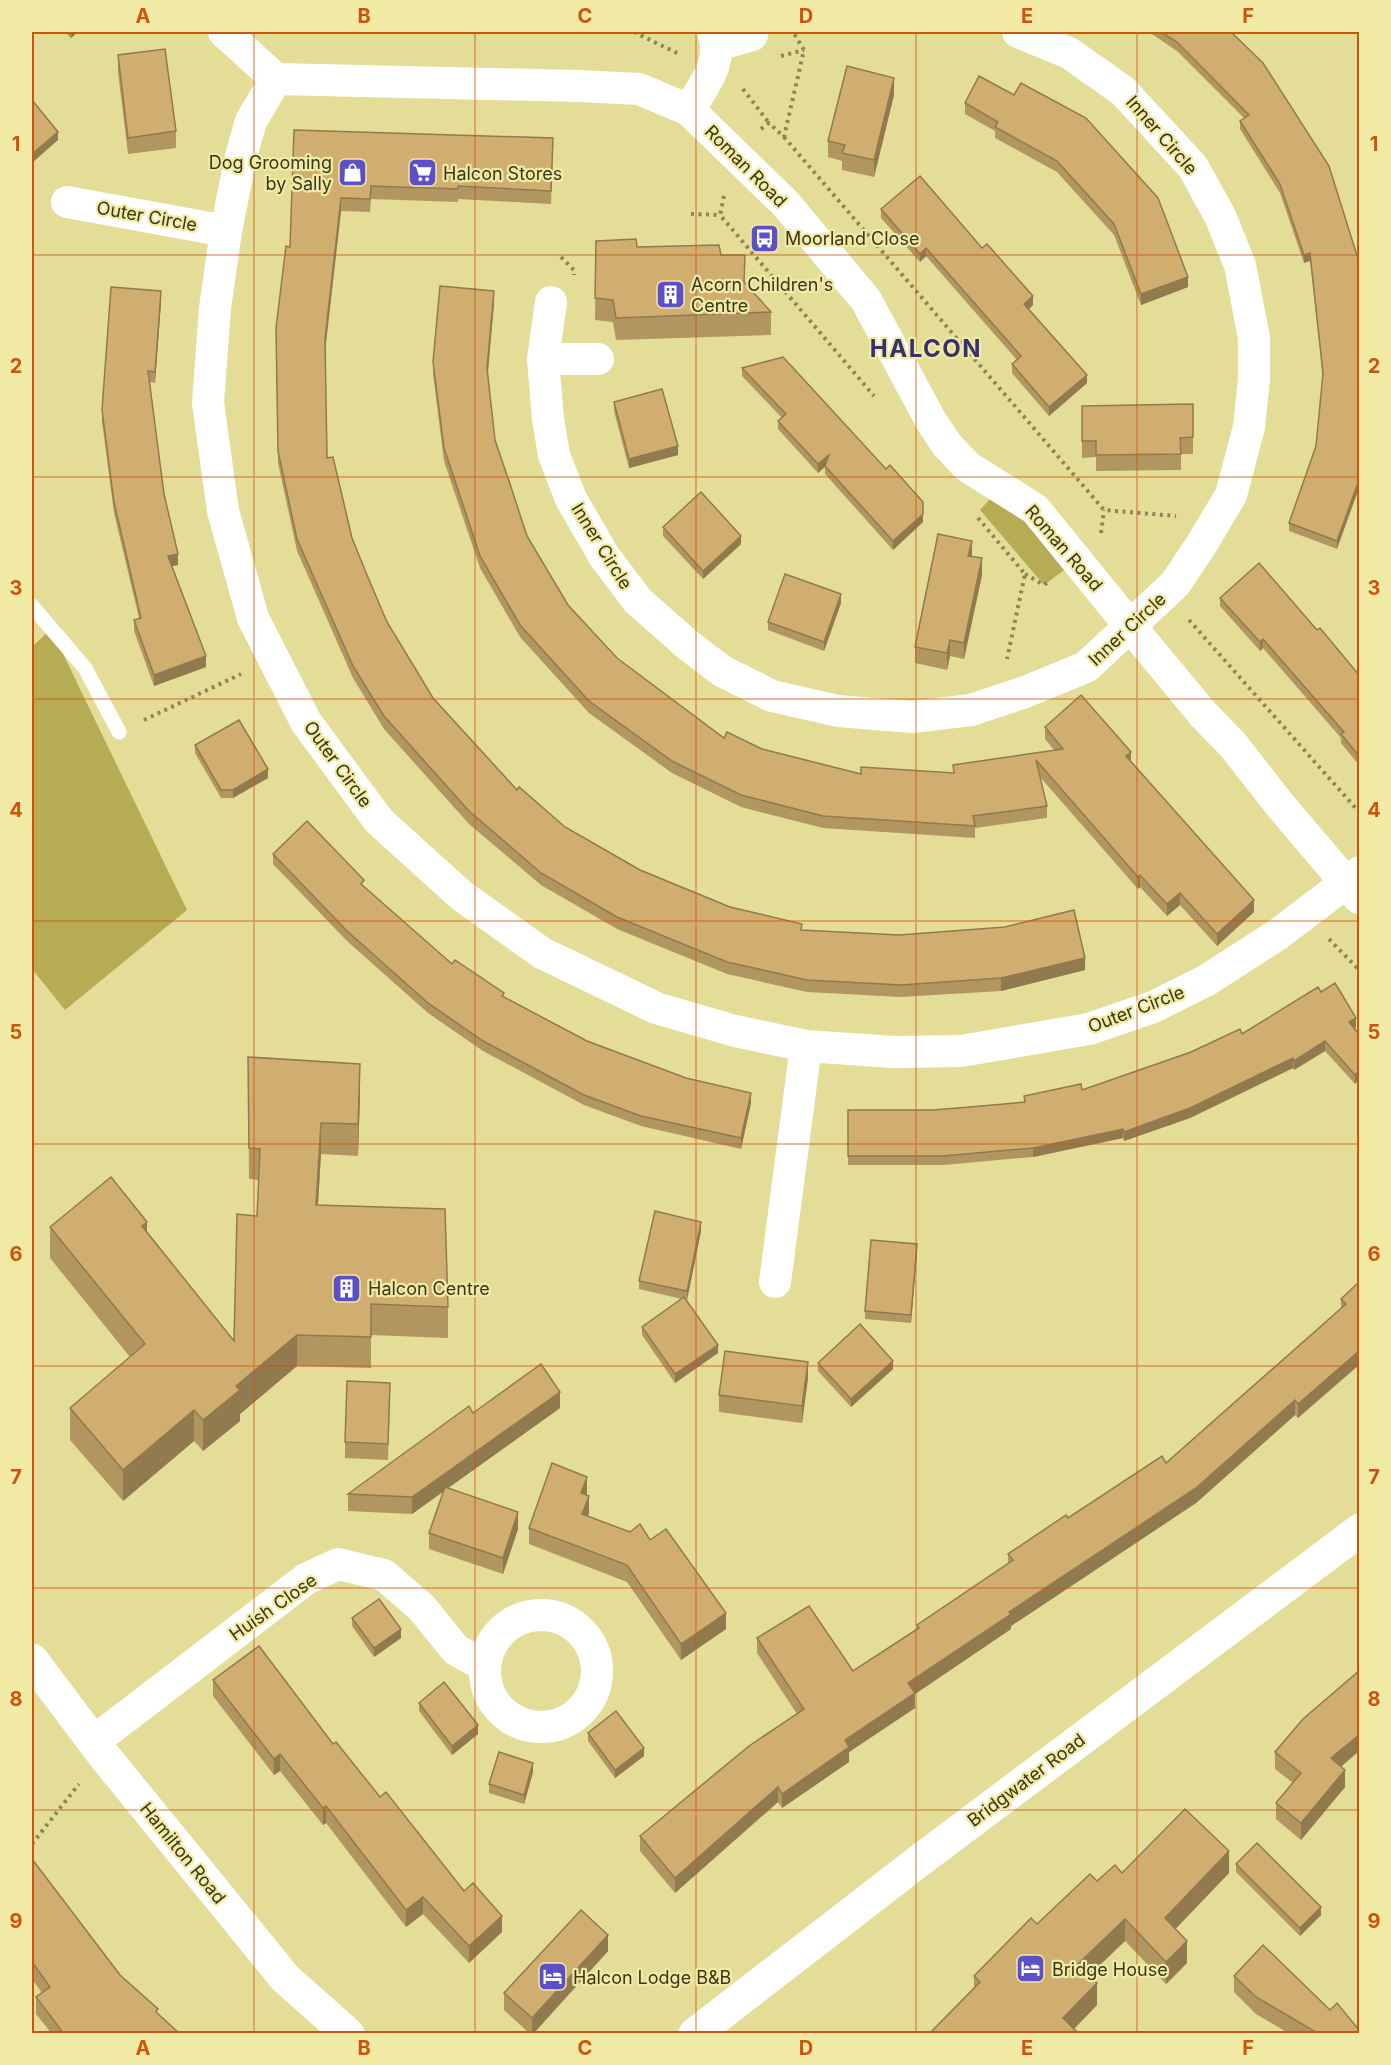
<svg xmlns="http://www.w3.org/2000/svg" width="1391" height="2065" viewBox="0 0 1391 2065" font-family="Inter,sans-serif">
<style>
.green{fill:#b6ac54}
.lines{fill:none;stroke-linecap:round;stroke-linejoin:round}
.path{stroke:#8a8656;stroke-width:4;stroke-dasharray:3 4.5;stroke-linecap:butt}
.service{stroke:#fff;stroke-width:15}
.minor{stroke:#fff;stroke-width:32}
.tertiary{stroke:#fff;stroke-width:33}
.wall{fill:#b29660}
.shaded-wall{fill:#917a4e}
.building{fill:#cfae70;stroke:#917a4e;stroke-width:1.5}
.grid{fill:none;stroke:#ce540e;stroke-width:1.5;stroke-opacity:0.55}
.labels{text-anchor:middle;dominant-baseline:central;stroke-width:4.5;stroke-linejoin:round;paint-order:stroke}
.street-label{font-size:18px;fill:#39361a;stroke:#f1eaa5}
.poi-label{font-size:18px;fill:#39361a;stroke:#f1eaa5;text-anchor:start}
.district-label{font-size:24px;font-weight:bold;letter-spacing:1.5px;fill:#35316c;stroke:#f1eaa5}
.neatline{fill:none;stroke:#ce540e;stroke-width:2}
.grid-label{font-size:20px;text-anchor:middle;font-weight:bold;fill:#ce540e}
</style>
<rect width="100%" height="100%" fill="#e4dd98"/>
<g class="green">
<polygon points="1001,487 1078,560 1044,585 980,510"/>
<polygon points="51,629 187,910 65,1010 32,969 32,647"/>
</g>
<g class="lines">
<g class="path">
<polyline points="634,32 679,54"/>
<polyline points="781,56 804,50"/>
<polyline points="743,89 769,123"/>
<polyline points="761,129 769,123 784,137 804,50 793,32"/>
<polyline points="784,137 1104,510 1176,516"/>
<polyline points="724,196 720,215 874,396"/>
<polyline points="691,214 720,215"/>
<polyline points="561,257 574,270 574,275"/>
<polyline points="978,518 1025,574 1007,659"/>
<polyline points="1101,533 1104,510"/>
<polyline points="1025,574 1044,585 1048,582"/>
<polyline points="1189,620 1360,813"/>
<polyline points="144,720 241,674"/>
<polyline points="1329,939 1360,971"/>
<polyline points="32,1844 79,1784"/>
</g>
<polyline class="service" points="32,606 85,668 119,732"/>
<g class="minor">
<polyline points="224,32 276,79 579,86 639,89 689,110 785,203 866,300 931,421 947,445 968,467 1035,509 1130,626 1203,714 1233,745 1280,805 1359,898"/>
<polyline points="717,45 752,35"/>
<polyline points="276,79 251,121 241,156 226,231 215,308 208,403 223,511 253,618 306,722 379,821 462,896 542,953 656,1008 735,1031 806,1046 894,1052 961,1051 1089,1029 1153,1007 1207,980 1277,935 1360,872"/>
<path d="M689,110C704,84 724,63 713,32"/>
<polyline points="67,202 226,231"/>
<polyline points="551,302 543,359 548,419 554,455 571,499 604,556 638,601 688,645 722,671 772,696 838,711 912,717 971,710 1025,692 1086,667 1175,584 1203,542 1231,495 1249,427 1254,379 1254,338 1240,265 1220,216 1193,167 1123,91 1069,53 1018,32"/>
<polyline points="543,359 598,359"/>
<polyline points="775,1282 806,1046"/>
<circle cx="541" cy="1671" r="56"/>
<polyline points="93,1742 306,1579 338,1564 384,1575 422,1608 456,1650 483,1665"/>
</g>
<g class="tertiary">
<polyline points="32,1660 105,1757 285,1978 348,2034"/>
<polyline points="695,2034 919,1861 1360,1530"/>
</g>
</g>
<g class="wall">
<polygon points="65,32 78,32 71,38"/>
<polygon points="1149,32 1231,32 1359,262 1337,549 1289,531 1289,523 1316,446 1323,378 1310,261 1304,263 1280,193 1240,129 1240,121 1244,118 1177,51"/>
<polygon points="118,55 176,131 176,148 128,154 118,72"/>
<polygon points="979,76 1188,287 1141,305 1114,235 1057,172 995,138 995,131 965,114 965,103"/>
<polygon points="894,95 874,177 842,170 842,161 828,157 828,141"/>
<polygon points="294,130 553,150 551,204 458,199 458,202 371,199 370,212 341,211 325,350 327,458 352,538 387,622 433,698 517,790 565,827 640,870 730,907 802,931 1085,970 1001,991 901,997 807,992 727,974 617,929 541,885 469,824 384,729 353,678 297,551 278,463 276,340 290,247"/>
<polygon points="881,209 982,248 1033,305 1029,309 1087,383 1049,416 1012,373 1012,364 1017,360 926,256 920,262 881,218"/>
<polygon points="596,241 637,247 721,255 744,283 771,312 771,335 616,340 613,322 595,320"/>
<polygon points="161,302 155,383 150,382 164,494 178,565 172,566 206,667 154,686 134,631 134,620 139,618 114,513 102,421 102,410"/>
<polygon points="494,303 488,374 495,440 510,484 527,536 568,605 617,658 724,738 762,749 861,774 953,773 953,765 1054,750 1045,739 1045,727 1131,761 1254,912 1217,946 1180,905 1167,916 1140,887 1138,889 1040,777 1047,806 1047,818 975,828 975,838 823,828 741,807 672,773 589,713 520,637 480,568 444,461 433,374 433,362"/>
<polygon points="742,368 923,522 893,550 825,474 825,467 818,473 778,429 778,421 782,418 742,376"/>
<polygon points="614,402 678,455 629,468 614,411"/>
<polygon points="1082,406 1193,437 1193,454 1181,454 1181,470 1096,471 1096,457 1082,458"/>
<polygon points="663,527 741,544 703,579 663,536"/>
<polygon points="982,575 964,659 950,656 947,670 915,663 915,647"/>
<polygon points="1220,598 1317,630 1359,675 1359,765 1341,743 1341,738 1263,648 1260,651 1220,606"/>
<polygon points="841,603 824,651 768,630 768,622"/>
<polygon points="195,745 268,778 233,798 221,798 195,753"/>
<polygon points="273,854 364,887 452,964 504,997 587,1041 751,1103 741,1149 641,1126 584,1105 483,1051 428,1013 347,941 273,864"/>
<polygon points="1321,992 1356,1027 1355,1028 1359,1034 1355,1084 1325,1051 1294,1070 1293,1068 1190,1118 1124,1141 1123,1138 1033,1157 943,1165 848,1165 848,1110 933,1110 1024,1102 1024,1096 1082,1090 1191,1052 1242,1034"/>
<polygon points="248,1057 360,1095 358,1156 321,1154 318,1205 448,1307 448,1338 371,1335 371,1368 297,1366 240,1414 240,1421 203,1451 194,1441 123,1501 70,1440 70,1408 130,1357 50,1258 50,1227 147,1233 234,1341 257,1216 259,1180 249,1179"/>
<polygon points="701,1231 687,1300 686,1299 718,1353 675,1383 642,1335 642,1327 682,1299 639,1289 639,1281"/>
<polygon points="917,1252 911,1323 865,1319 865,1311"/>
<polygon points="1359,1282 1298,1418 1295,1415 1196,1503 1011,1626 1011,1629 915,1694 915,1708 849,1752 849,1762 782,1808 778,1802 675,1893 640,1851 640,1836 797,1714 757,1653 757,1638 853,1671 917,1629 917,1625 1008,1564 1008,1554 1068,1518 1166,1463 1341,1308 1341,1299"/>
<polygon points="818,1363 893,1369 851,1407 818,1371"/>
<polygon points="808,1378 802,1423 719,1412 719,1395"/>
<polygon points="390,1400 388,1460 345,1458 345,1442"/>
<polygon points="560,1408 448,1488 518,1529 503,1574 429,1549 429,1533 444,1491 412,1514 348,1511 348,1494 473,1413"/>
<polygon points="587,1493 586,1495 589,1513 588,1516 650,1540 726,1629 681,1660 627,1582 529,1544 529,1528"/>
<polygon points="352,1618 401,1638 374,1657 352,1626"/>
<polygon points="213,1680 333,1744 502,1932 469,1963 423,1914 406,1927 326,1823 323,1825 280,1771 274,1775 213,1696"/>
<polygon points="419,1703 478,1734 452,1755 419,1711"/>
<polygon points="588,1733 644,1756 615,1778 588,1741"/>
<polygon points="1359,1751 1341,1767 1345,1787 1301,1840 1276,1819 1276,1803 1293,1783 1275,1769 1275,1752"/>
<polygon points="533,1772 524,1804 489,1793 489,1784"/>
<polygon points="32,1859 120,1975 158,2014 180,2034 52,2034 36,2014 36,1997 42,1993 32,1979"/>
<polygon points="1236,1864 1321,1915 1300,1936 1236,1872"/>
<polygon points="1122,1873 1229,1873 1175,1929 1187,1963 1166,1984 1125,1941 1089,1975 1097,2005 1074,2029 974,1988 974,1976 1037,1924 1097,1881"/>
<polygon points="608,1951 533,2034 530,2034 504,2010 504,1993"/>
<polygon points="1234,1976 1330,2010 1359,2034 1290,2034 1256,2014 1234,1992"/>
</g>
<g class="shaded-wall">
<polygon points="71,32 78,32 71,38"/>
<polygon points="894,78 894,95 874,177 874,160"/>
<polygon points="58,132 58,140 32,163 32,154"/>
<polygon points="341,198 341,211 325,352 325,339"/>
<polygon points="926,248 926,256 920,262 920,254"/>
<polygon points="1310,253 1310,261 1304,263 1304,255"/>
<polygon points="34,254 34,262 32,264 32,255"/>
<polygon points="1188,277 1188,287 1141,305 1141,294"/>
<polygon points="161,291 161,302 155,383 155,372"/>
<polygon points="494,291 494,303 487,380 487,368"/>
<polygon points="1033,296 1033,305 1024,313 1024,304"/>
<polygon points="1087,375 1087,383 1049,416 1049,407"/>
<polygon points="678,446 678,455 629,468 629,459"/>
<polygon points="829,455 829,463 818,473 818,464"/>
<polygon points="1359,480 1359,488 1337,549 1337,541"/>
<polygon points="923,514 923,522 893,550 893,541"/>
<polygon points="741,536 741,544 703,579 703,571"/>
<polygon points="972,541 972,558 968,556"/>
<polygon points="178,554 178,565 168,567 168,556"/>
<polygon points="982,558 982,575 964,659 964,643"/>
<polygon points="841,594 841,603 824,651 824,642"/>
<polygon points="1263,639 1263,648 1260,651 1260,642"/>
<polygon points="950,640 950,656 947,670 947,653"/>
<polygon points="206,656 206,667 154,686 154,675"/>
<polygon points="1131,752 1131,764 1126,756"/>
<polygon points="268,769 268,778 233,798 233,790"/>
<polygon points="1140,875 1140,887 1138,889 1138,877"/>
<polygon points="1180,893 1180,905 1167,916 1167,904"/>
<polygon points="1254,900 1254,912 1217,946 1217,934"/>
<polygon points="1085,958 1085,970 1001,991 1001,978"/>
<polygon points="1356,1018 1356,1027 1349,1031 1349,1022"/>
<polygon points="1325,1041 1325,1051 1294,1070 1294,1061"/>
<polygon points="1293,1058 1293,1068 1190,1118 1124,1141 1124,1132"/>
<polygon points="360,1064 360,1095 358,1156 358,1124"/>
<polygon points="1359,1071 1359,1080 1355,1084 1355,1075"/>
<polygon points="751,1093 751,1103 741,1149 741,1138"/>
<polygon points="321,1123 321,1154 316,1236 316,1205"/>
<polygon points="1123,1129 1123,1138 1033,1157 1033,1148"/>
<polygon points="147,1222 147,1253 142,1226"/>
<polygon points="701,1222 701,1231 687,1300 687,1291"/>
<polygon points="917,1244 917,1252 911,1323 911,1315"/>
<polygon points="297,1335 297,1366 240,1414 240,1421 203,1451 203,1420 236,1386"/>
<polygon points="718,1345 718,1353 675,1383 675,1374"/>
<polygon points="1359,1351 1359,1365 1298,1418 1298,1404"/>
<polygon points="893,1361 893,1369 851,1407 851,1399"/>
<polygon points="808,1362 808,1378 802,1423 802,1406"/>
<polygon points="560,1392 560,1408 412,1514 412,1497"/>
<polygon points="1295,1400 1295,1415 1196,1503 1011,1626 1011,1629 915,1694 915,1708 849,1752 849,1762 782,1808 782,1794 845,1740 908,1683 1009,1612"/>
<polygon points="194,1410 194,1441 123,1501 123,1470"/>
<polygon points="587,1477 587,1493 581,1510 581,1493"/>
<polygon points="589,1496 589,1513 582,1530 582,1514"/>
<polygon points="518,1512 518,1529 503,1574 503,1558"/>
<polygon points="726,1613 726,1629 681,1660 681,1644"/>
<polygon points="401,1629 401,1638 374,1657 374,1648"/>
<polygon points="478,1725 478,1734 452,1755 452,1746"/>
<polygon points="1359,1735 1359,1751 1331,1775 1331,1758"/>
<polygon points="644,1748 644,1756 615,1778 615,1770"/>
<polygon points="280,1754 280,1771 274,1775 274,1759"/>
<polygon points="533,1763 533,1772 524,1804 524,1795"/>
<polygon points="1345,1770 1345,1787 1301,1840 1301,1823"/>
<polygon points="778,1787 778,1802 675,1893 675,1878"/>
<polygon points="326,1806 326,1823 323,1825 323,1808"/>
<polygon points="1229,1851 1229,1873 1165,1940 1165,1918"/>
<polygon points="423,1897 423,1914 406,1927 406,1910"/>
<polygon points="1321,1907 1321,1915 1300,1936 1300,1928"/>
<polygon points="502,1916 502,1932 469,1963 469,1946"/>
<polygon points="1125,1919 1125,1941 1078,1986 1078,1964"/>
<polygon points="608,1935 608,1951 533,2034 532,2034 532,2018"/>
<polygon points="1187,1941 1187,1963 1166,1984 1166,1962"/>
<polygon points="1097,1983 1097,2005 1069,2034 1063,2018"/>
</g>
<g class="building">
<polygon points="1161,32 1231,32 1263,63 1329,166 1359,262 1359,480 1337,541 1289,523 1316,446 1323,373 1310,253 1304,255 1280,184 1240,121 1249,115 1177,42"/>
<polygon points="165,49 176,131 128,138 118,55"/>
<polygon points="847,66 894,78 874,160 842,153 845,145 828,141"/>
<polygon points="979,76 1014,95 1021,83 1086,118 1158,198 1188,277 1141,294 1114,224 1057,161 995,127 998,122 965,103"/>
<polygon points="32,100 58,132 32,154"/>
<polygon points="294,130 553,138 551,191 458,186 458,189 371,186 370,199 341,198 325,339 327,458 333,457 352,538 367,575 387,622 433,698 517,790 519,787 565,827 640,870 730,907 802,924 801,930 899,935 1005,927 1074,910 1085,958 1001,978 901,985 807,980 727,962 617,917 541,873 469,811 384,716 353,666 297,539 278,451 276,328 286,246 290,247"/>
<polygon points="920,176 982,248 987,244 1033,296 1024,304 1087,375 1049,407 1012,364 1021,356 926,248 920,254 881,209"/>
<polygon points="636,239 637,247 719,245 721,255 745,255 744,282 771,312 616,318 613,300 595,298 596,241"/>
<polygon points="440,286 494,291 487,368 495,440 510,484 527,536 568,605 617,658 724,738 727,732 762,749 861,774 861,767 954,773 953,765 1063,749 1045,727 1081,695 1131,752 1126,756 1254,900 1217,934 1180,893 1167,904 1140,875 1138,877 1036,760 1047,806 973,816 975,826 823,816 741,795 672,761 589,701 520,625 480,556 444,448 433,362"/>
<polygon points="111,287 161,291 155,372 148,371 164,494 178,554 168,556 206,656 154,675 134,620 141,618 114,502 102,410"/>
<polygon points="783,357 886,469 890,465 923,502 923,514 893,541 825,466 829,455 818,464 778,421 786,414 742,368"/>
<polygon points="662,389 678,446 629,459 614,402"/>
<polygon points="1193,404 1193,437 1180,438 1181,454 1096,455 1096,441 1082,441 1082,406"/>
<polygon points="701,492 741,536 703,571 663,527"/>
<polygon points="938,534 972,541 968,556 982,558 964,643 950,640 947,653 915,647"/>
<polygon points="1259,563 1317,630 1320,628 1359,675 1359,756 1341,734 1344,732 1263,639 1260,642 1220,598"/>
<polygon points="785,574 841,594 824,642 768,622"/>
<polygon points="239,720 268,769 233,790 221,790 195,745"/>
<polygon points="307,821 364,880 361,884 452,964 455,960 504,993 502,996 587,1041 686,1078 751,1093 741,1138 641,1116 584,1095 483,1041 428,1003 347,931 273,854"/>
<polygon points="1335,983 1356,1018 1349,1022 1359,1034 1359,1071 1355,1075 1325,1041 1294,1061 1293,1058 1190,1108 1124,1132 1123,1129 1033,1148 943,1156 848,1156 848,1110 933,1110 970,1107 1025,1102 1024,1096 1081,1084 1082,1090 1191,1052 1240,1029 1242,1034 1318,987 1321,992"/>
<polygon points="248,1057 360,1064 358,1124 321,1123 316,1205 445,1209 448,1307 371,1304 371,1337 297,1335 236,1386 240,1390 203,1420 194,1410 123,1470 70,1408 145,1344 50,1227 111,1177 147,1222 142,1226 234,1341 237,1214 257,1216 260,1149 249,1148"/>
<polygon points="655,1211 701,1222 687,1291 639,1281"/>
<polygon points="871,1240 917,1244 911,1315 865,1311"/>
<polygon points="1359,1282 1359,1351 1298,1404 1295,1400 1196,1488 1009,1612 1011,1614 908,1683 915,1693 845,1740 849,1747 782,1794 778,1787 675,1878 640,1836 749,1746 804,1709 757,1638 809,1606 853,1671 919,1628 917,1625 1013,1560 1008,1554 1066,1515 1068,1518 1162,1456 1166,1463 1346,1304 1341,1299"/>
<polygon points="684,1297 718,1345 675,1374 642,1327"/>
<polygon points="860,1324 893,1361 851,1399 818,1363"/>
<polygon points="725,1351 808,1362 802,1406 719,1395"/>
<polygon points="541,1364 560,1392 412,1497 348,1494 469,1406 473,1413"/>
<polygon points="347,1381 390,1383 388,1444 345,1442"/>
<polygon points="552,1463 587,1477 581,1493 589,1496 582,1514 630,1532 640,1524 650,1540 666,1529 726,1613 681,1644 627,1565 529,1528"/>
<polygon points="445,1487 518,1512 503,1558 429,1533"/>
<polygon points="379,1599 401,1629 374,1648 352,1618"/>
<polygon points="259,1646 333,1744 336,1742 380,1797 386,1792 464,1891 473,1883 502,1916 469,1946 423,1897 406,1910 326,1806 323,1808 280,1754 274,1759 213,1680"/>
<polygon points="1359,1671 1359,1735 1331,1758 1345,1770 1301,1823 1276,1803 1301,1773 1275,1752 1303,1719"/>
<polygon points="444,1682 478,1725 452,1746 419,1703"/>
<polygon points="616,1711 644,1748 615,1770 588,1733"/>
<polygon points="499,1752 533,1763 524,1795 489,1784"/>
<polygon points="1185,1809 1229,1851 1165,1918 1187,1941 1166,1962 1125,1919 1078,1964 1097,1983 1063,2018 1079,2034 929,2034 980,1982 974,1976 1031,1918 1037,1924 1090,1874 1097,1881 1115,1865 1122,1873"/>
<polygon points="1257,1843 1321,1907 1300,1928 1236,1864"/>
<polygon points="32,1859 120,1975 158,2009 156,2012 180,2034 64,2034 36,1997 50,1987 32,1962"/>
<polygon points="581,1910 608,1935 532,2018 504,1993"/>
<polygon points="1263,1945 1330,2010 1337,2003 1359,2030 1359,2034 1319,2034 1256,1997 1234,1976"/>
</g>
<path class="grid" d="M254,32V2034M475,32V2034M696,32V2034M916,32V2034M1137,32V2034M32,255H1360M32,477H1360M32,699H1360M32,921H1360M32,1144H1360M32,1366H1360M32,1588H1360M32,1810H1360"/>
<defs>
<symbol id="shop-square" viewBox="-11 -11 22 22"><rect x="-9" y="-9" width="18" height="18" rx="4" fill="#5d4fc8" stroke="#f1eaa5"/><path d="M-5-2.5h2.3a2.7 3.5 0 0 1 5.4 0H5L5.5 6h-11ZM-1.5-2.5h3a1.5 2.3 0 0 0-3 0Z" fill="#fff"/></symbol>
<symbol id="supermarket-square" viewBox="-11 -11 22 22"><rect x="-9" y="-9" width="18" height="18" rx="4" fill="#5d4fc8" stroke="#f1eaa5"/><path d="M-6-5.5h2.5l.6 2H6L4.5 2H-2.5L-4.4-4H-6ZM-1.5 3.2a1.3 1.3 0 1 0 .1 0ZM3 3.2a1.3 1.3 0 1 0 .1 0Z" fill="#fff"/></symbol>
<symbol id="bus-square" viewBox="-11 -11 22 22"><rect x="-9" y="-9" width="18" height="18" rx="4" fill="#5d4fc8" stroke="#f1eaa5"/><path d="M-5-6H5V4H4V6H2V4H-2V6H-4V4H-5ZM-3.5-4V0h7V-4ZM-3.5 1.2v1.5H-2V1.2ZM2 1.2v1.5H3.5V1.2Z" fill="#fff"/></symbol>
<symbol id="building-square" viewBox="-11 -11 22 22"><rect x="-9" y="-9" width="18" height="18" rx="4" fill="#5d4fc8" stroke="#f1eaa5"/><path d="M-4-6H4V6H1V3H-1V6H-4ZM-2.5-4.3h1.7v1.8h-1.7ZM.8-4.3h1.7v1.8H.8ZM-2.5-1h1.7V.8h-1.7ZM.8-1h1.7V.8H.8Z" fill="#fff"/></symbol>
<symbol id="hotel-square" viewBox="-11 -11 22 22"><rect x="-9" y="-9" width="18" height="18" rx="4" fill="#5d4fc8" stroke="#f1eaa5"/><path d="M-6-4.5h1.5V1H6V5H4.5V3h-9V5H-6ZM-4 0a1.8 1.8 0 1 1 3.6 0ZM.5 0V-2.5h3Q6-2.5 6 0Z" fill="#fff"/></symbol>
</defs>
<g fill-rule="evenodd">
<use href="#shop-square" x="336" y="156" width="33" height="33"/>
<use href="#supermarket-square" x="406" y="156" width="33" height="33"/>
<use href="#bus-square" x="748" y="222" width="33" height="33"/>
<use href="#building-square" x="654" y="278" width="33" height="33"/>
<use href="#building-square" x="330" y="1272" width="33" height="33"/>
<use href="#hotel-square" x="1014" y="1952" width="33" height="33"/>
<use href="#hotel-square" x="536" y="1960" width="33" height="33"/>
</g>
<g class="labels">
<g class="street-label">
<text transform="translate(1162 135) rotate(49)">Inner Circle</text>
<text transform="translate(746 166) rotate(45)">Roman Road</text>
<text transform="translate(147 216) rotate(10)">Outer Circle</text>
<text transform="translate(602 546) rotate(58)">Inner Circle</text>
<text transform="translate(1064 548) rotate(49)">Roman Road</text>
<text transform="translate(1127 629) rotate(-43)">Inner Circle</text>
<text transform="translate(338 764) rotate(54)">Outer Circle</text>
<text transform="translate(1136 1009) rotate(-21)">Outer Circle</text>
<text transform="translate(273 1607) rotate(-35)">Huish Close</text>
<text transform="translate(1026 1780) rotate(-37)">Bridgwater Road</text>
<text transform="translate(183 1853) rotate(51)">Hamilton Road</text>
</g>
<g class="poi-label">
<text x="332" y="162" text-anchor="end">Dog Grooming<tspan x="332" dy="21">by Sally</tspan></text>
<text x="443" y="173">Halcon Stores</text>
<text x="785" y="238">Moorland Close</text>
<text x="691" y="284">Acorn Children's<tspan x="691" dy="21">Centre</tspan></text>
<text x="368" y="1288">Halcon Centre</text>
<text x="1052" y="1969">Bridge House</text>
<text x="573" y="1977">Halcon Lodge B&amp;B</text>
</g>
<g class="district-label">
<text x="926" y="348">HALCON</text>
</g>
</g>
<rect width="1391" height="2065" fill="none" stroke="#f1eaa5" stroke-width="66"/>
<rect x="33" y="33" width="1325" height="1999" class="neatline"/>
<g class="grid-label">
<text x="143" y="23">A</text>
<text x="364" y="23">B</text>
<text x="585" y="23">C</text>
<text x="806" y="23">D</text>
<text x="1027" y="23">E</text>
<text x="1248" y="23">F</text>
<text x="16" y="151">1</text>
<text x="1374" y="151">1</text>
<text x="16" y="373">2</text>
<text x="1374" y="373">2</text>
<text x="16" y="595">3</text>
<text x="1374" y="595">3</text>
<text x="16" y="817">4</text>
<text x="1374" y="817">4</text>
<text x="16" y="1039">5</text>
<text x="1374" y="1039">5</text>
<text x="16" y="1261">6</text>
<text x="1374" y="1261">6</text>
<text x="16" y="1484">7</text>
<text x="1374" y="1484">7</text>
<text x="16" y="1706">8</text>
<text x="1374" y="1706">8</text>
<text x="16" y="1928">9</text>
<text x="1374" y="1928">9</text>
<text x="143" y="2055">A</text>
<text x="364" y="2055">B</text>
<text x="585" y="2055">C</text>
<text x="806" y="2055">D</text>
<text x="1027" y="2055">E</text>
<text x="1248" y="2055">F</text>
</g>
</svg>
